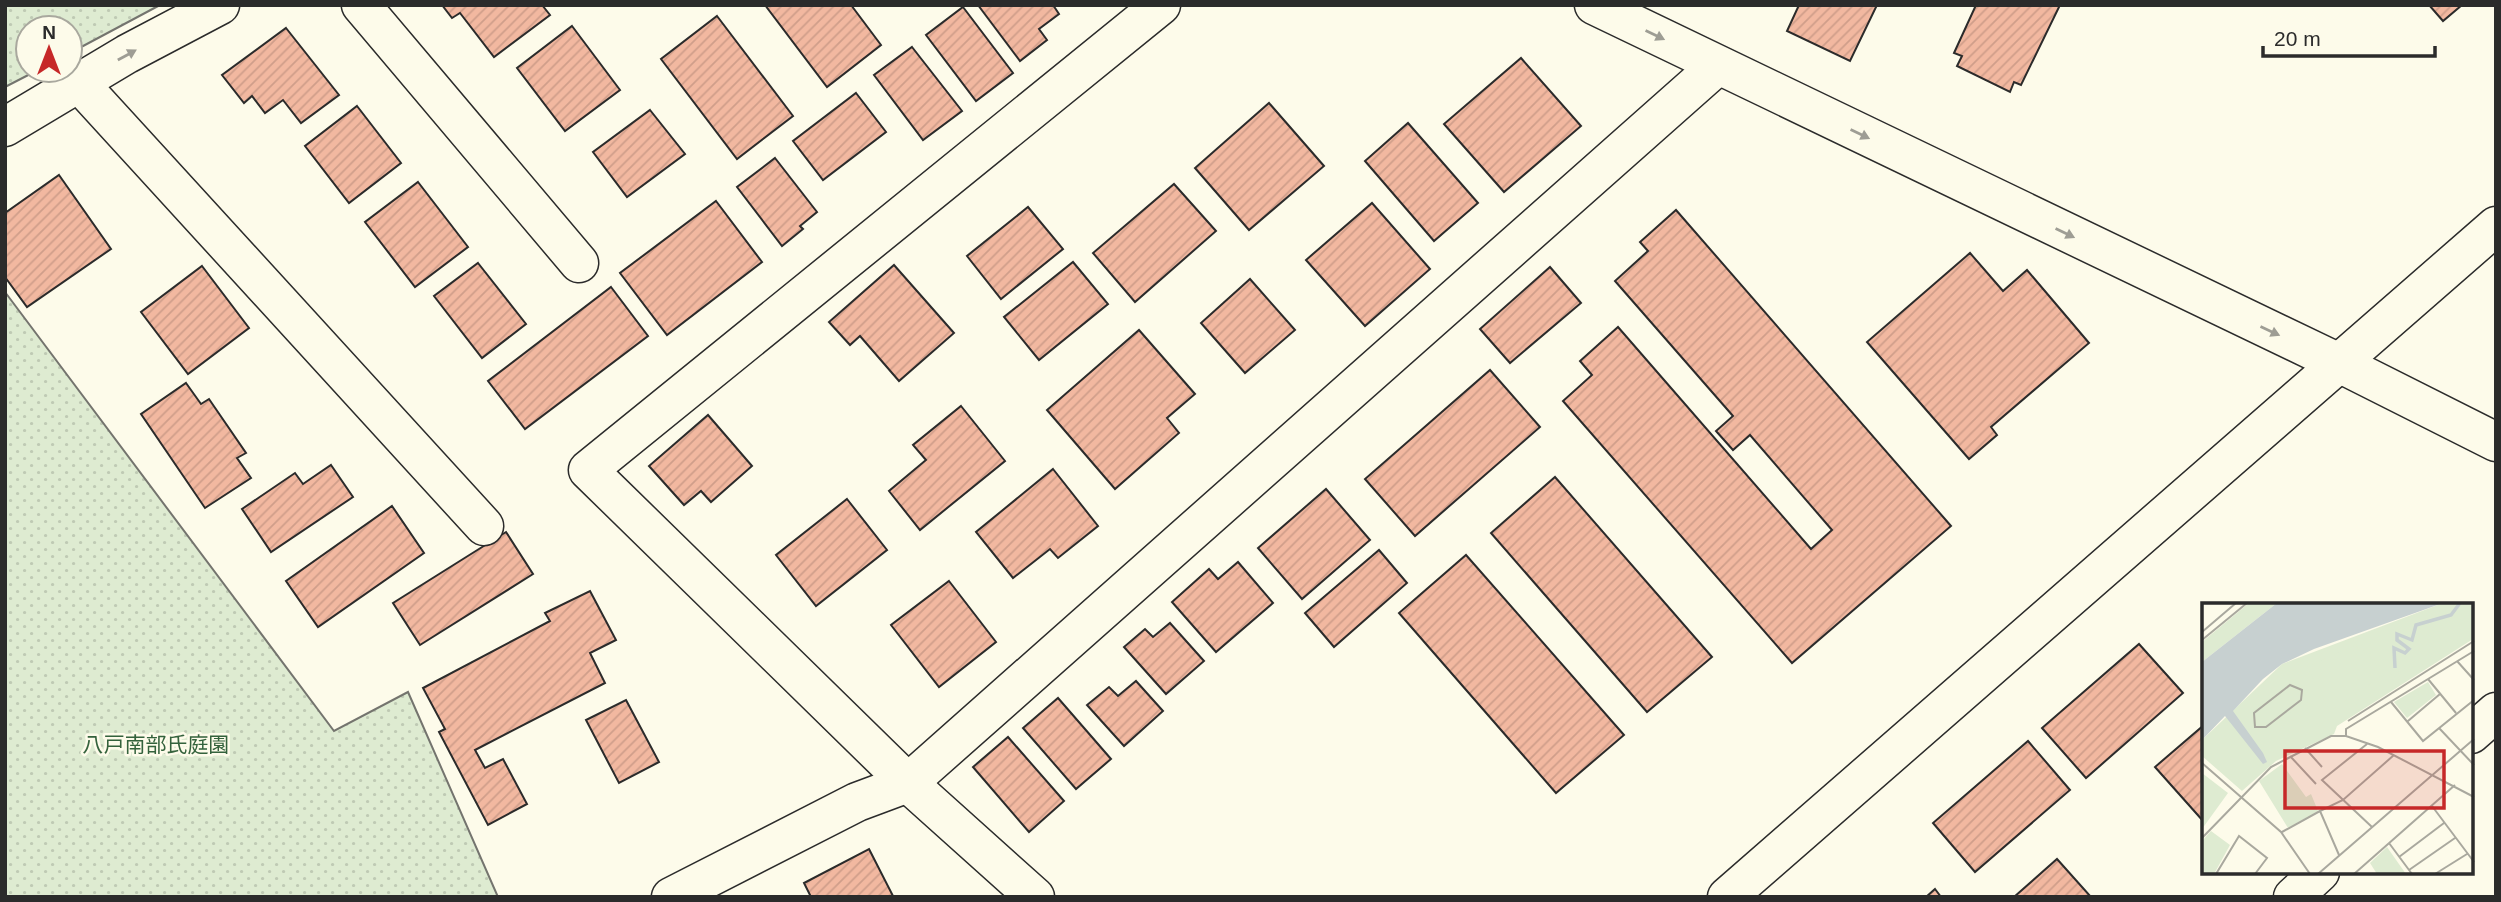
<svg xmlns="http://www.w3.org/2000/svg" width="2501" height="902" viewBox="0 0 2501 902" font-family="Arial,'Noto Sans JP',sans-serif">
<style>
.grass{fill:url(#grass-dots);stroke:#74746e;stroke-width:2}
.building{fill:url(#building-hatch);stroke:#2b2b2b;stroke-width:2}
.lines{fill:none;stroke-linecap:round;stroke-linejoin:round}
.street-casing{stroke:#2b2b2b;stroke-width:41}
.secondary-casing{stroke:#2b2b2b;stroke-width:41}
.street{stroke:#fdfbea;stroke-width:38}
.secondary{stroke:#fdfbea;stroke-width:38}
.oneway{fill:#9e9d94}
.labels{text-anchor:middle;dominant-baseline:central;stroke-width:5;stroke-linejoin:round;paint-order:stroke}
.park-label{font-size:21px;fill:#34623c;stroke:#fdfbea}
.inset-river{fill:none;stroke:#c7d0d0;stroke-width:3.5}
.inset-road{fill:none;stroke:#a9a89e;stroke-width:2}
.view{fill:#c62828;fill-opacity:0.15;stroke:#c62828;stroke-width:3.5}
.inset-edge{fill:none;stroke:#2b2b2b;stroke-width:3.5}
</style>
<defs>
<pattern id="grass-dots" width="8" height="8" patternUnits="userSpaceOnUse" patternTransform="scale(1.75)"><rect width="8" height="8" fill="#deebd1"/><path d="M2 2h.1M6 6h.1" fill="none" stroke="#bfcab4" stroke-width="1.8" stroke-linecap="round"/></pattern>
<pattern id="building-hatch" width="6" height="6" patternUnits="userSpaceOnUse" patternTransform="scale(1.75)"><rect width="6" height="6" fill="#f2b8a0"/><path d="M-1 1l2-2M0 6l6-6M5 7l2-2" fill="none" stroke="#d09e8a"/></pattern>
</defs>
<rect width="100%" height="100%" fill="#fdfbea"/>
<g class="grass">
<polygon points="5,5 160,5 70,53 70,28 28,28 28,70 38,70 5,87"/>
<polygon points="5,292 334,731 408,692 498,897 5,897"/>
</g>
<g class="building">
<polygon points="442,5 542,5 550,15 494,57 460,13 452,18"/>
<polygon points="765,5 851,5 881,45 827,87"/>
<polygon points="978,5 1053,5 1059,14 1039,29 1047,40 1020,61"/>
<polygon points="1799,5 1877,5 1850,61 1787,31"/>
<polygon points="1976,5 2060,5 2021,85 2014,82 2010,92 1957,66 1962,56 1954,53"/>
<polygon points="2429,5 2462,5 2443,21"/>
<polygon points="963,7 1013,73 976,101 926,35"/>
<polygon points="717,16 793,116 737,159 661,59"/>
<polygon points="572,26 620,90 565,131 517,68"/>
<polygon points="286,28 339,95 301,123 283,100 265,113 252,96 244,103 222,75"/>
<polygon points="912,47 962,111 923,140 874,75"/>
<polygon points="1521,58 1581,126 1504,192 1444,124"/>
<polygon points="856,93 886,132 823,180 793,141"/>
<polygon points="1269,103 1324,166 1249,230 1195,168"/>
<polygon points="357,106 401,163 349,203 305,146"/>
<polygon points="650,110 685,154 627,197 593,152"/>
<polygon points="1408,123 1478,203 1434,241 1365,161"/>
<polygon points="775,158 817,212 800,226 803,229 782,246 737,187"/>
<polygon points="59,175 111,249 27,307 5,277 5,213"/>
<polygon points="418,182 468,247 415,287 365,222"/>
<polygon points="1174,184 1216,231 1135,302 1093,253"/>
<polygon points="716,201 762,262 667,335 620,273"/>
<polygon points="1372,203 1430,269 1365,326 1306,260"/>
<polygon points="1028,207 1063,249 1001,299 967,256"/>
<polygon points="1676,210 1951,526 1792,663 1563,401 1592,375 1580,361 1618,327 1811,549 1832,530 1750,435 1733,450 1716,431 1733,416 1615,281 1648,251 1640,242"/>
<polygon points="1970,253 2003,291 2027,270 2089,343 1991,427 1997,435 1969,459 1867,342"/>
<polygon points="1073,262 1108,304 1039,360 1004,317"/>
<polygon points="478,263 526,324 482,358 434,296"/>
<polygon points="894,265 954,333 899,381 860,336 850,345 829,322"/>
<polygon points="202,266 249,328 188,374 141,312"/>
<polygon points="1550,267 1581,303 1510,363 1480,329"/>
<polygon points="1250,279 1295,330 1245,373 1201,323"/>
<polygon points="611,287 648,336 525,429 488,381"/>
<polygon points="1139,330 1195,394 1167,418 1179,433 1115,489 1047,410"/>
<polygon points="1490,370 1540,427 1415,536 1365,479"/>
<polygon points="186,383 201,404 209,399 246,453 237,458 251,478 205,508 141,414"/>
<polygon points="961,406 1005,461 920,530 889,491 926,460 913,445"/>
<polygon points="708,415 752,466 711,502 701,491 684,505 649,466"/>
<polygon points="331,465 353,497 271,552 242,509 295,473 303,484"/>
<polygon points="1053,469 1098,526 1058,558 1050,549 1013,578 976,532"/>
<polygon points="1555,477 1712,657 1647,712 1491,533"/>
<polygon points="1326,489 1370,540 1302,599 1258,548"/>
<polygon points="847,499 887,550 816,606 776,555"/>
<polygon points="392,506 424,553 318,627 286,581"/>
<polygon points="506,532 533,574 420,645 393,603"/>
<polygon points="1379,550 1407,583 1334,647 1305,613"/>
<polygon points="1466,555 1624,735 1556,793 1399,613"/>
<polygon points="1238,562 1273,603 1216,652 1172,602 1209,569 1218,579"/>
<polygon points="949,581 996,642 939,687 891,625"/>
<polygon points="590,591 616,640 590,653 605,683 475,750 485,768 503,759 527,804 488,825 439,732 445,729 423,688 550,621 545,613"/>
<polygon points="1170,623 1204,661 1166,694 1124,647 1145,629 1153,637"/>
<polygon points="2139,644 2183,693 2086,778 2042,728"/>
<polygon points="1136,681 1163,711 1124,746 1087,705 1109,687 1118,696"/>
<polygon points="1058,698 1111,759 1076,789 1023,728"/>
<polygon points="626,700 659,762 619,783 586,720"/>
<polygon points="2204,725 2204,822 2155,767"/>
<polygon points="1008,737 1064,801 1029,832 973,767"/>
<polygon points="2028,741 2070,790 1975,872 1933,823"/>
<polygon points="869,849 893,896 811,897 804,883"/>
<polygon points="2057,859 2091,897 2014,897"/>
<polygon points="1935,889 1941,897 1926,897"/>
</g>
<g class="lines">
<defs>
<g id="street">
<polyline points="361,5 579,263"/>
<polyline points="1594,5 2339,363"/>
<polyline points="79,83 484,526"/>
<polyline points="5,127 127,54 220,5"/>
<polyline points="2471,734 2496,712"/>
<polyline points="671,897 857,802 908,783 1717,66"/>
<polyline points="1035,897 908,783 588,470 1161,5"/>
<polyline points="2293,897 2320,872"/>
</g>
<g id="secondary">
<polyline points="2339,363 2496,442"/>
<polyline points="1727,897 2496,226"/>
</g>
</defs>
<use href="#street" class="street-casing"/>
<use href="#secondary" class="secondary-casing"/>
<use href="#street" class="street"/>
<use href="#secondary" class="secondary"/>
</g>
<defs><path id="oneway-solid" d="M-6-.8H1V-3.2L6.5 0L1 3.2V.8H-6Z" transform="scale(1.75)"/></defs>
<g class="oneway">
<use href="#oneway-solid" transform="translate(1655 35) rotate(26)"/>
<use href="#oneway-solid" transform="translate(127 55) rotate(-29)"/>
<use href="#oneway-solid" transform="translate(1860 134) rotate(26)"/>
<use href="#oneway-solid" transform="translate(2065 233) rotate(26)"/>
<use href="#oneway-solid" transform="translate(2270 331) rotate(25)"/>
</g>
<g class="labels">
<g class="park-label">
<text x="156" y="744">八戸南部氏庭園</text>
</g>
</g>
<g transform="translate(2202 603)">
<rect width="271" height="271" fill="#fdfbea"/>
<path d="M47,0H75L0,59V39ZM241,0H271V36L135,123L132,131L74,158L40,188L0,153V137L80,61ZM80,161L104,194L109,191L116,208L86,225L57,178ZM0,170L26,190L0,226Z" fill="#deebd1"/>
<path d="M226,79L234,92L205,115L192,99ZM9,228L28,242L12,271H0V238ZM185,244L204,271H175L168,260Z" fill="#deebd1"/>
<path d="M151,43L159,45L183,71L128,108L105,64ZM88,79L101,82L104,97L67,127L52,126L48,109Z" fill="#deebd1"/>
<path d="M75,0H241L112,46L80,61L61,76L31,108L61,150L65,159L61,161L23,113L0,137V59Z" fill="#c7d0d0"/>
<path class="inset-river" d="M193,65L192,45L203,50L207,46L195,37V31L210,37L214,22L249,12L258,0"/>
<path class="inset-road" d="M0,29L34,0M0,37L45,0M255,58L272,77M226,76L254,110M88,82L100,87L99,97L64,124H53L52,110ZM189,99L221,138L272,97M146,118L272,38M206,118L238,91M237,125L272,162M144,133V126L272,48M165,141L120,177L170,224M103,145L120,164M88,153L114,181M0,160L79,229L108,271M230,203L272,259M80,229L118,208M0,235L69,164L129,133H144L176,144L272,194M187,240L210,271M137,252L118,208L141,197L192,152M197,254L242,220M207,267L253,235M14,271L37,233L65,255L53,271M116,271L272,136M152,271L253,182M233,271L265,251"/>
<path class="view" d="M83,148H242V205H83Z"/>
<rect width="271" height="271" class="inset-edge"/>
</g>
<rect width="2501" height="902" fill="none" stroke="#2b2b2b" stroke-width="14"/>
<g transform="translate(49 49)"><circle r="33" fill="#fdfbea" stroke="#a9a89e" stroke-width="2"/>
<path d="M0-5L12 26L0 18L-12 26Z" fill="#c62828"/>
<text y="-10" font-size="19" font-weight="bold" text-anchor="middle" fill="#2b2b2b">N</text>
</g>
<path d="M2263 46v10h172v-10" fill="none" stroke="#2b2b2b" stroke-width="3.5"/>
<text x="2274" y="46" font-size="21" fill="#2b2b2b" stroke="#fdfbea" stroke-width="5" paint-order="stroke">20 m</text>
</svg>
